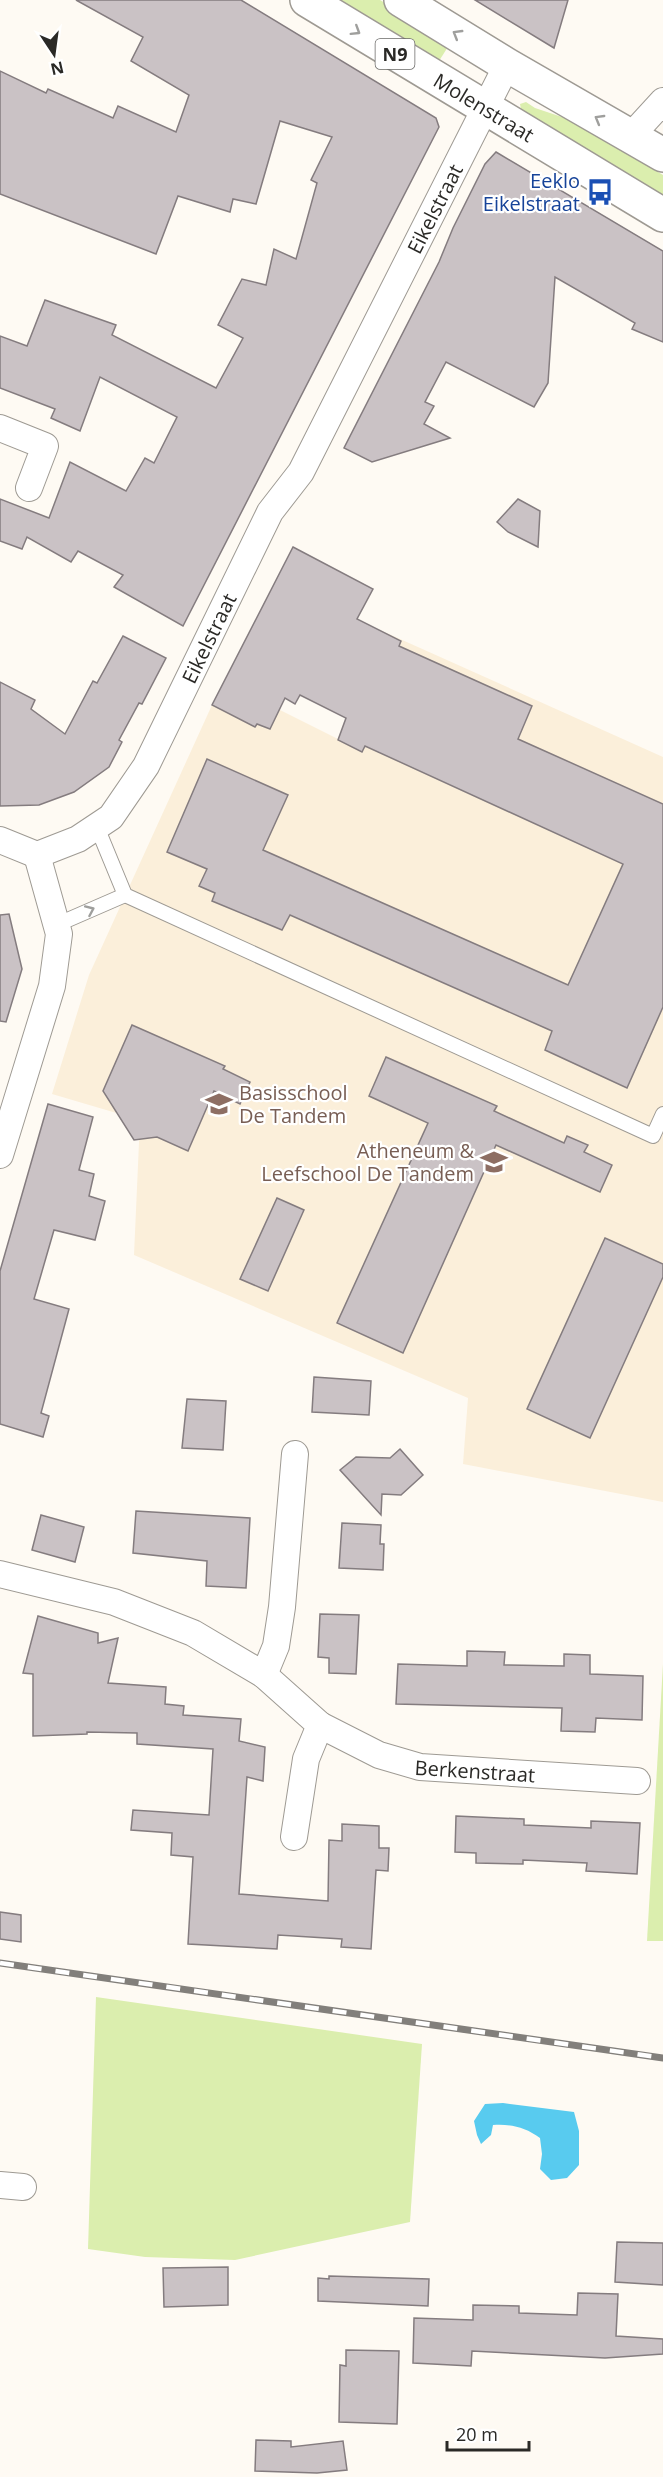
<svg xmlns="http://www.w3.org/2000/svg" width="663" height="2477" viewBox="0 0 663 2477" font-family="'Open Sans',sans-serif">
<style>
.education{fill:#fbefda}
.green{fill:#dbeeae}
.water{fill:#58cbef}
.building{fill:#cac2c5;stroke:#847c7f;stroke-width:1.5}
.lines{fill:none;stroke-linecap:round;stroke-linejoin:round}
.service-casing{stroke:#9e9a93;stroke-width:16}
.minor-casing{stroke:#9e9a93;stroke-width:28}
.primary-casing{stroke:#9e9a93;stroke-width:36}
.service{stroke:#fff;stroke-width:14}
.minor{stroke:#fff;stroke-width:26}
.primary{stroke:#fff;stroke-width:33}
.rail-casing{stroke:#827f7b;stroke-width:7}
.rail{stroke:#fff;stroke-width:4.5;stroke-dasharray:14;stroke-linecap:butt}
.oneway{stroke:#9f9f9d}
.labels{text-anchor:middle;dominant-baseline:central;stroke-width:4.5;stroke-linejoin:round;paint-order:stroke}
.shield{fill:#fff;stroke:#6a6967;stroke-width:1.5}
.shield-label{font-size:18px;font-weight:bold;fill:#2a2926}
.street-label{font-size:20px;fill:#2a2926;stroke:#fff}
.transit-label{font-size:20px;fill:#164399;stroke:#fff;text-anchor:end}
.education-label{font-size:20px;fill:#785e54;stroke:#fff;text-anchor:start}
</style>
<rect width="100%" height="100%" fill="#fefaf3"/>
<polygon class="education" points="371,626 663,757 663,1502 463,1464 468,1398 134,1255 140,1120 52,1094 89,975 212,705 255,727 266,703 354,747"/>
<g class="green">
<polygon points="337,0 380,0 451,42 439,61"/>
<polygon points="526,102 535,108 571,120 663,175 663,195 529,114 521,109 520,104"/>
<polygon points="663,1664 663,1941 647,1941"/>
<polygon points="96,1997 422,2044 410,2222 235,2260 145,2257 88,2249"/>
</g>
<path class="water" d="M503,2103L574,2112L579,2131V2165L567,2178L551,2180L540,2169L542,2154L540,2138C525,2127 512,2124 493,2125L491,2135L481,2144L477,2135L474,2121L485,2104Z"/>
<g class="building">
<polygon points="76,0 241,0 436,118 439,127 183,626 114,587 123,575 78,551 71,562 27,537 22,549 0,541 0,499 49,518 70,462 126,491 145,458 154,463 177,417 100,377 80,431 51,418 55,409 0,388 0,336 27,346 45,300 116,325 112,335 216,388 243,338 218,325 242,279 266,285 274,249 296,259 317,183 311,180 332,137 280,121 256,204 233,199 230,212 178,196 156,254 0,194 0,71 46,93 48,89 113,118 118,106 176,132 189,95 131,61 143,37"/>
<polygon points="475,0 568,0 554,48"/>
<polygon points="496,152 663,251 663,342 632,329 635,323 555,277 548,383 534,407 446,362 425,402 434,406 424,424 450,438 372,462 344,448 439,262 453,228 485,164"/>
<polygon points="518,499 540,511 538,547 508,532 497,522"/>
<polygon points="293,547 373,589 357,619 401,641 399,646 532,706 518,739 663,804 663,1007 627,1088 545,1050 552,1031 290,915 282,930 212,901 215,893 199,886 207,869 167,852 207,759 288,795 263,850 568,985 623,864 365,746 362,752 338,740 346,718 300,695 295,704 285,698 270,729 257,724 255,727 212,705"/>
<polygon points="123,636 166,658 142,704 139,703 119,740 122,742 109,767 74,792 39,805 0,806 0,682 35,700 31,709 65,734 93,681 97,683"/>
<polygon points="9,914 22,969 6,1022 0,1021 0,915"/>
<polygon points="132,1025 225,1066 223,1069 250,1082 240,1104 214,1091 188,1151 157,1137 134,1140 103,1091"/>
<polygon points="386,1057 497,1106 494,1111 564,1143 567,1136 588,1145 584,1152 612,1165 600,1192 496,1145 403,1353 337,1323 428,1123 369,1096"/>
<polygon points="48,1104 93,1117 79,1170 94,1174 89,1196 105,1201 95,1240 54,1230 34,1299 69,1309 41,1413 49,1416 43,1437 0,1424 0,1271"/>
<polygon points="277,1198 304,1210 268,1291 240,1279"/>
<polygon points="605,1238 663,1264 663,1277 590,1438 527,1409"/>
<polygon points="314,1377 371,1381 369,1415 312,1412"/>
<polygon points="187,1399 226,1401 223,1450 182,1448"/>
<polygon points="400,1449 423,1475 401,1495 382,1494 381,1515 340,1470 356,1457 390,1458"/>
<polygon points="136,1511 250,1518 246,1588 206,1586 207,1561 133,1553"/>
<polygon points="41,1515 84,1527 75,1562 32,1550"/>
<polygon points="342,1523 381,1525 380,1544 384,1544 383,1570 339,1568"/>
<polygon points="320,1614 359,1615 356,1674 329,1673 329,1658 318,1657"/>
<polygon points="38,1616 98,1633 98,1643 118,1638 108,1683 166,1687 165,1704 184,1706 183,1715 241,1719 239,1741 265,1747 263,1781 247,1777 239,1894 328,1901 329,1840 342,1841 342,1824 379,1826 379,1848 389,1848 388,1871 376,1870 371,1949 341,1947 342,1939 278,1935 277,1949 188,1944 193,1857 171,1855 172,1833 131,1830 133,1810 209,1815 213,1749 137,1744 137,1733 87,1732 87,1734 33,1736 33,1674 23,1673"/>
<polygon points="467,1651 505,1652 504,1665 564,1666 564,1654 590,1655 590,1674 643,1676 642,1720 596,1718 595,1732 561,1731 562,1708 396,1704 398,1664 467,1666"/>
<polygon points="456,1816 524,1819 524,1825 591,1828 591,1821 640,1823 637,1874 586,1871 587,1863 523,1860 523,1864 476,1863 476,1853 455,1852"/>
<polygon points="0,1912 21,1915 21,1942 0,1939"/>
<polygon points="617,2242 663,2243 663,2285 615,2282"/>
<polygon points="228,2267 228,2305 164,2307 163,2268"/>
<polygon points="329,2276 429,2279 428,2306 318,2301 318,2278 329,2279"/>
<polygon points="578,2293 618,2294 616,2336 663,2339 663,2354 605,2358 472,2351 471,2366 413,2363 414,2318 473,2320 473,2305 519,2306 519,2313 577,2315"/>
<polygon points="346,2350 399,2351 397,2424 339,2422 340,2365 346,2366"/>
<polygon points="256,2440 291,2441 291,2447 343,2441 347,2470 317,2473 255,2471"/>
</g>
<g class="lines">
<defs>
<g id="service">
<polyline points="97,827 125,895 653,1136 663,1114"/>
<polyline points="56,925 125,895"/>
</g>
<g id="minor">
<polyline points="630,137 663,101"/>
<polyline points="0,428 45,446 29,488"/>
<polyline points="0,840 37,855"/>
<path id="s1" d="M37,855L78,839L111,817L146,766L270,512L301,472L507,65"/>
<polyline points="0,1155 52,986 59,934 37,855"/>
<polyline points="0,1574 114,1602 193,1633 264,1675 276,1646 282,1607 295,1454"/>
<polyline points="264,1675 320,1725 306,1759 294,1837"/>
<path id="s2" d="M320,1725L379,1755L420,1767L637,1781"/>
<polyline points="0,2185 23,2187"/>
</g>
<g id="primary">
<path id="s3" d="M307,0L663,215"/>
<polyline points="401,0 507,65 663,155"/>
</g>
</defs>
<use href="#service" class="service-casing"/>
<use href="#minor" class="minor-casing"/>
<use href="#primary" class="primary-casing"/>
<use href="#service" class="service"/>
<use href="#minor" class="minor"/>
<use href="#primary" class="primary"/>
<defs>
<polyline id="rail" points="0,1963 663,2058"/>
</defs>
<use href="#rail" class="rail-casing"/>
<use href="#rail" class="rail"/>
</g>
<defs><path id="oneway-chevron" d="M-2-3.5L2.5 0L-2 3.5" fill="none" stroke-width="1.6" stroke-linecap="round" stroke-linejoin="round" transform="scale(1.5)"/></defs>
<g class="oneway">
<use href="#oneway-chevron" transform="translate(356 31) rotate(32)"/>
<use href="#oneway-chevron" transform="translate(457 34) rotate(-149)"/>
<use href="#oneway-chevron" transform="translate(599 119) rotate(-150)"/>
<use href="#oneway-chevron" transform="translate(90 910) rotate(-24)"/>
</g>
<defs>
<symbol id="bus-bare" viewBox="-9 -9 18 18"><path d="M-5-6H5V4H4V6H2V4H-2V6H-4V4H-5ZM-3.5-4V0h7V-4ZM-3.5 1.2v1.5H-2V1.2ZM2 1.2v1.5H3.5V1.2Z" fill="#1a4fb4" stroke="#fff" stroke-width="2.5" paint-order="stroke"/></symbol>
<symbol id="school-bare" viewBox="-9 -9 18 18"><path d="M0-5L7-2L0 1L-7-2ZM-4 1L0 2.5L4 1V4Q0 6-4 4Z" fill="#8d6e63" stroke="#fff" stroke-width="2.5" paint-order="stroke"/></symbol>
</defs>
<g fill-rule="evenodd">
<use href="#bus-bare" x="581" y="173" width="38" height="38"/>
<use href="#school-bare" x="200" y="1085" width="38" height="38"/>
<use href="#school-bare" x="475" y="1143" width="38" height="38"/>
</g>
<g class="labels">
<rect class="shield" x="375.5" y="39" width="39" height="30" rx="4.5"/>
<g class="shield-label">
<text x="395" y="54">N9</text>
</g>
<g class="street-label">
<text stroke="none"><textPath href="#s3" startOffset="207">Molenstraat</textPath></text>
<text stroke="none"><textPath href="#s1" startOffset="774">Eikelstraat</textPath></text>
<text stroke="none"><textPath href="#s1" startOffset="288">Eikelstraat</textPath></text>
<text stroke="none"><textPath href="#s2" startOffset="164">Berkenstraat</textPath></text>
</g>
<g class="transit-label">
<text x="580" y="180">Eeklo<tspan x="580" dy="23">Eikelstraat</tspan></text>
</g>
<g class="education-label">
<text x="239" y="1092">Basisschool<tspan x="239" dy="23">De Tandem</tspan></text>
<text x="474" y="1150" text-anchor="end">Atheneum &amp;<tspan x="474" dy="23">Leefschool De Tandem</tspan></text>
</g>
</g>
<g transform="translate(54 54) rotate(167)" stroke="#ffffff" stroke-width="4.5" paint-order="stroke">
<path d="M0-4.5L10 22L0 15L-10 22Z" fill="#2a2926"/>
<text y="-9" font-size="16" font-weight="bold" text-anchor="middle" fill="#2a2926">N</text>
</g>
<path d="M447 2441v9h82v-9" fill="none" stroke="#2a2926" stroke-width="3"/>
<text x="456" y="2441" font-size="18" fill="#2a2926" stroke="#ffffff" stroke-width="4.5" paint-order="stroke">20 m</text>
</svg>
